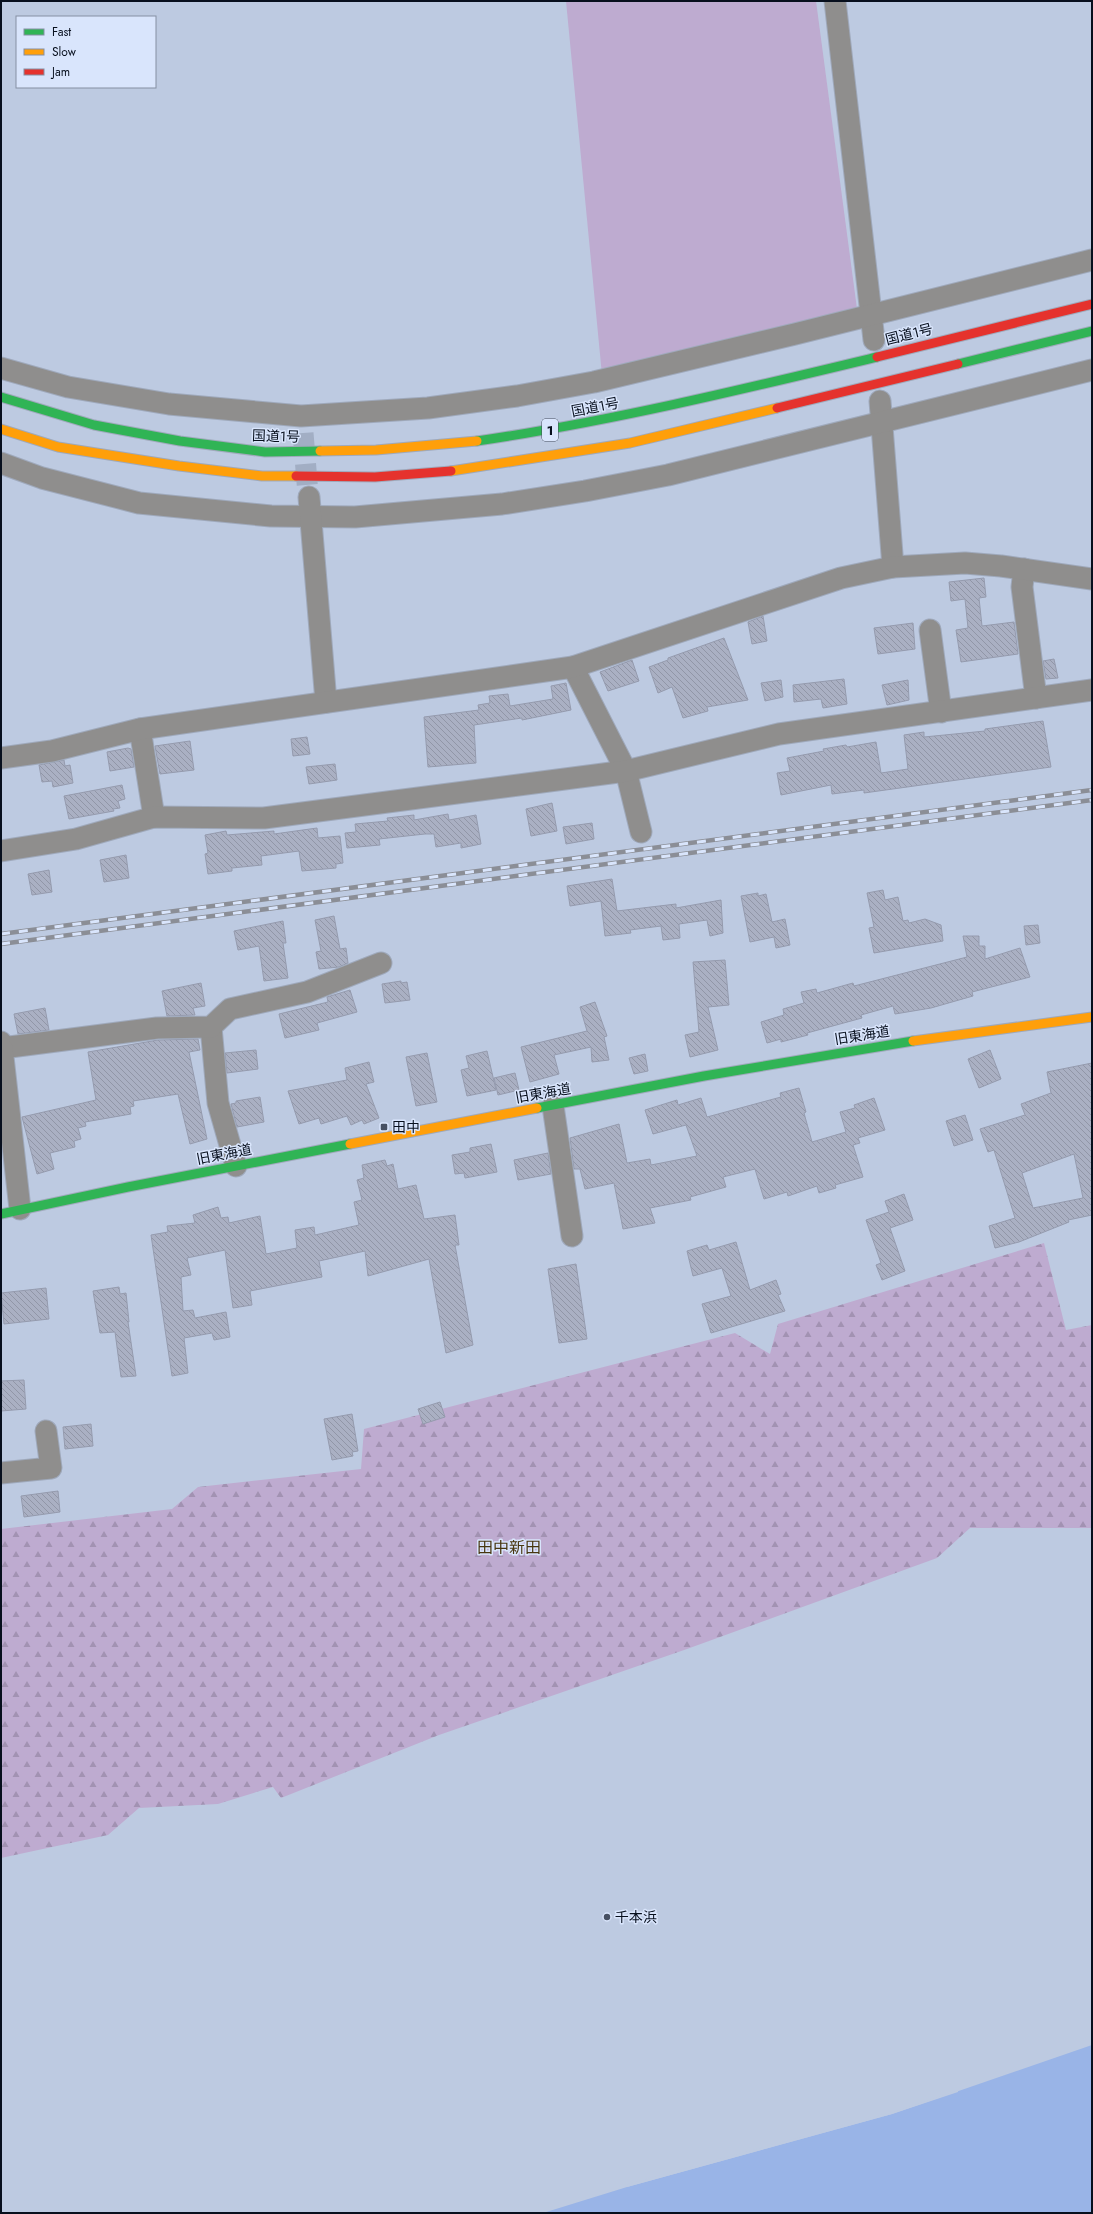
<svg xmlns="http://www.w3.org/2000/svg" width="1093" height="2214" viewBox="0 0 1093 2214" font-family="Jost,'Noto Sans JP',sans-serif">
<style>
.grass{fill:#beabd0}
.forest{fill:url(#forest-firs)}
.water{fill:#99b4e7}
.pier{fill:#bdcae1}
.building{fill:url(#building-back-hatch);stroke:#959bae;fill-rule:evenodd}
.lines{fill:none;stroke-linecap:round;stroke-linejoin:round}
.street-tunnel{stroke:#a2aec4;stroke-width:21;stroke-dasharray:21 10;stroke-linecap:butt}
.street-casing{stroke:#9fa9bb;stroke-width:23}
.fast-casing{stroke:#9fa9bb;stroke-width:11}
.slow-casing{stroke:#9fa9bb;stroke-width:11}
.jam-casing{stroke:#9fa9bb;stroke-width:11}
.street{stroke:#8f8e8d;stroke-width:21}
.fast{stroke:#30b455;stroke-width:9}
.slow{stroke:#ff9f0a;stroke-width:9}
.jam{stroke:#e5322d;stroke-width:9}
.rail-casing{stroke:#8b8e96;stroke-width:4.5}
.rail{stroke:#d9e5fc;stroke-width:3;stroke-dasharray:9;stroke-linecap:butt}
.poi-dot{fill:#475062;stroke:#d9e5fc;stroke-width:1.5}
.labels{text-anchor:middle;dominant-baseline:central;stroke-width:3;stroke-linejoin:round;paint-order:stroke}
.shield{fill:#d9e5fc;stroke:#464f60;stroke-width:1}
.shield-label{font-size:13px;font-weight:bold;fill:#070f1d}
.street-label{font-size:14px;fill:#070f1d;stroke:#d9e5fc}
.poi-label{font-size:14px;fill:#070f1d;stroke:#d9e5fc;text-anchor:start}
.quarter-label{font-size:16px;fill:#48360f;stroke:#d9e5fc}
</style>
<defs>
<pattern id="forest-firs" width="22" height="20" patternUnits="userSpaceOnUse"><rect width="22" height="20" fill="#beabd0"/><path d="M5 1l3.5 6h-7zM16 11l3.5 6h-7z" fill="#a292b2"/></pattern>
<pattern id="building-back-hatch" width="6" height="6" patternUnits="userSpaceOnUse"><rect width="6" height="6" fill="#aab0c3"/><path d="M-1 5l2 2M0 0l6 6M5-1l2 2" fill="none" stroke="#9196a7"/></pattern>
</defs>
<rect width="100%" height="100%" fill="#bdcae1"/>
<polygon class="grass" points="566,1 816,1 857,309 602,375"/>
<polygon class="forest" points="1044,1243 1066,1330 1092,1325 1092,1528 970,1528 937,1558 687,1649 439,1735 281,1798 273,1787 218,1804 139,1808 108,1835 1,1858 1,1529 172,1509 198,1487 361,1469 364,1429 735,1333 770,1354 778,1324"/>
<polygon class="water" points="1092,2045 1092,2213 543,2213 627,2187 892,2114"/>
<polygon class="pier" points="958,2090 958,2092 892,2114 627,2187 628,2184 892,2112"/>
<g class="building">
<polygon points="984,578 986,597 979,598 982,626 1014,622 1018,654 961,662 956,630 968,628 965,599 951,601 949,582"/>
<polygon points="763,616 767,641 752,644 748,622"/>
<polygon points="913,623 915,649 878,654 874,628"/>
<polygon points="724,638 748,700 707,707 708,711 683,718 672,687 658,693 649,667 668,660 668,658"/>
<polygon points="1054,659 1058,678 1046,679 1043,661"/>
<polygon points="632,660 639,681 608,691 600,672"/>
<polygon points="844,679 847,704 823,708 821,699 794,702 793,685"/>
<polygon points="781,680 783,697 765,701 761,683"/>
<polygon points="908,680 909,700 887,705 882,685"/>
<polygon points="566,683 571,710 522,720 522,718 474,725 476,763 428,767 424,717 479,710 478,705 490,703 489,696 508,694 510,706 553,699 551,686"/>
<polygon points="1043,721 1051,767 864,793 864,790 832,794 831,785 781,795 777,773 790,771 787,758 824,751 823,749 846,745 847,747 876,742 881,773 908,769 904,735 924,732 924,737 985,731 985,729"/>
<polygon points="307,737 310,754 293,756 291,739"/>
<polygon points="190,741 194,770 160,774 155,746"/>
<polygon points="128,748 131,749 134,767 110,771 107,752"/>
<polygon points="64,760 65,766 70,765 73,783 53,787 52,781 42,782 39,765"/>
<polygon points="335,764 337,780 309,784 306,767"/>
<polygon points="122,785 125,799 118,801 120,808 113,809 114,811 69,819 64,796"/>
<polygon points="552,803 557,831 531,836 526,809"/>
<polygon points="448,814 449,820 476,815 481,844 461,848 461,843 436,847 434,834 425,834 379,839 380,845 347,848 345,833 356,832 355,824 388,821 387,818 414,815 414,820"/>
<polygon points="592,823 594,839 566,844 563,827"/>
<polygon points="317,828 318,838 340,836 343,863 336,864 336,868 302,871 299,851 261,856 262,865 232,868 232,871 208,874 205,854 208,853 205,835 226,831 227,835 274,831 274,834"/>
<polygon points="126,855 129,878 104,882 100,860"/>
<polygon points="49,870 52,892 32,895 28,874"/>
<polygon points="612,879 617,911 676,904 676,908 721,900 723,933 710,936 707,920 679,924 680,938 663,940 661,926 630,930 631,933 605,936 601,901 570,906 567,886"/>
<polygon points="883,890 885,900 898,897 903,921 908,920 909,923 925,919 941,925 943,941 874,953 869,928 874,927 867,893"/>
<polygon points="758,893 758,896 766,894 772,922 785,919 790,945 776,948 774,937 750,942 741,896"/>
<polygon points="334,916 340,949 346,948 348,963 339,967 319,969 316,952 321,951 315,920"/>
<polygon points="283,921 286,943 283,943 288,978 264,981 259,946 238,950 234,931"/>
<polygon points="1038,925 1040,943 1026,945 1024,926"/>
<polygon points="963,936 979,936 979,946 985,946 985,959 1020,948 1030,977 972,992 973,996 931,1008 895,1014 893,1006 861,1015 862,1018 807,1033 808,1035 781,1042 781,1039 767,1043 761,1022 784,1015 783,1009 804,1003 801,992 816,989 817,993 853,983 854,986 967,957"/>
<polygon points="725,960 729,1005 708,1007 718,1050 690,1057 685,1035 699,1032 693,962"/>
<polygon points="401,981 401,983 407,982 410,1000 385,1003 382,984"/>
<polygon points="201,983 205,1006 193,1008 195,1015 167,1016 162,991"/>
<polygon points="350,990 357,1012 317,1023 319,1030 285,1038 279,1014 328,1002 327,997"/>
<polygon points="595,1002 607,1036 604,1037 609,1060 592,1062 591,1047 554,1055 559,1074 530,1082 521,1047 587,1031 580,1007"/>
<polygon points="45,1008 49,1030 18,1034 14,1014"/>
<polygon points="198,1039 200,1050 189,1052 207,1139 190,1144 178,1094 133,1101 134,1106 130,1107 131,1114 85,1122 86,1126 78,1128 81,1139 74,1141 75,1147 50,1153 54,1169 37,1174 22,1117 96,1100 88,1052 158,1040"/>
<polygon points="256,1050 258,1069 227,1073 225,1053"/>
<polygon points="990,1050 1001,1079 979,1088 968,1059"/>
<polygon points="487,1051 496,1090 467,1096 461,1070 469,1068 466,1056"/>
<polygon points="427,1053 437,1102 416,1106 406,1057"/>
<polygon points="645,1054 648,1071 634,1074 629,1058"/>
<polygon points="369,1062 374,1082 366,1084 379,1118 364,1124 362,1120 351,1125 347,1116 321,1124 319,1118 299,1124 288,1091 347,1080 345,1068"/>
<path d="M1092,1063V1215L1068,1220L1069,1222L1019,1242L995,1248L989,1226L1015,1218L994,1150L988,1152L980,1129L1025,1115L1021,1104L1051,1093L1047,1072ZM1074,1154L1083,1198L1033,1208L1022,1173Z"/>
<polygon points="515,1073 519,1090 498,1095 494,1078"/>
<polygon points="799,1088 806,1112 804,1113 812,1142 846,1132 840,1112 855,1108 854,1105 874,1098 885,1130 858,1138 860,1143 853,1145 863,1177 835,1185 836,1188 819,1193 817,1186 788,1196 787,1192 764,1199 755,1169 723,1177 726,1187 690,1197 691,1200 650,1208 655,1223 623,1229 614,1183 585,1189 580,1169 574,1169 570,1138 619,1124 627,1163 650,1159 651,1165 697,1156 686,1125 653,1134 645,1110 677,1100 678,1105 701,1098 707,1117 781,1097 780,1093"/>
<polygon points="260,1097 264,1122 237,1127 231,1104 236,1103 236,1101"/>
<polygon points="965,1115 973,1140 954,1146 946,1121"/>
<polygon points="491,1144 497,1172 465,1178 464,1173 455,1174 452,1155 470,1152 470,1148"/>
<polygon points="548,1153 551,1174 518,1180 514,1160"/>
<polygon points="385,1160 387,1166 393,1164 398,1189 416,1185 424,1219 455,1215 459,1245 455,1245 473,1345 446,1353 429,1259 368,1276 365,1251 319,1261 322,1277 250,1291 252,1305 233,1308 225,1250 187,1258 191,1275 181,1277 183,1311 193,1310 195,1318 226,1312 230,1337 214,1340 212,1333 184,1338 188,1373 172,1376 151,1235 168,1232 167,1226 195,1223 193,1215 218,1207 221,1218 228,1217 229,1223 260,1216 266,1254 297,1248 295,1230 314,1227 315,1235 359,1225 354,1202 362,1200 357,1180 364,1178 362,1165"/>
<polygon points="904,1194 913,1220 890,1228 905,1271 882,1280 876,1265 881,1263 866,1220 889,1212 885,1201"/>
<polygon points="736,1242 750,1290 776,1280 781,1294 778,1295 785,1311 711,1333 702,1304 731,1296 722,1268 693,1276 687,1251 707,1245 709,1250"/>
<polygon points="576,1264 587,1339 559,1343 548,1269"/>
<polygon points="119,1287 120,1294 126,1293 129,1322 128,1322 136,1376 121,1377 115,1332 100,1333 93,1291"/>
<polygon points="46,1288 49,1319 4,1324 1,1293"/>
<polygon points="24,1380 26,1409 1,1411 1,1381"/>
<polygon points="440,1402 445,1417 423,1424 418,1409"/>
<polygon points="352,1414 358,1451 352,1452 353,1456 332,1460 324,1419"/>
<polygon points="91,1424 93,1446 65,1449 63,1427"/>
<polygon points="58,1491 60,1512 24,1517 21,1496"/>
</g>
<g class="lines">
<polyline class="street-tunnel" points="303,433 308,494"/>
<defs>
<g id="street">
<polyline points="835,1 874,340"/>
<polyline points="1,368 68,387 169,404 301,416 428,408 517,396 594,382 795,334 1092,260"/>
<polyline points="880,401 893,567"/>
<polyline points="1,463 42,478 139,503 271,516 355,517 502,504 585,491 668,475 1092,370"/>
<polyline points="309,497 326,702"/>
<polyline points="1024,569 1022,587 1036,698"/>
<polyline points="930,630 941,712"/>
<polyline points="573,667 626,771 641,832"/>
<polyline points="140,729 154,817"/>
<polyline points="1,758 52,751 140,729 573,667 841,578 893,567 965,563 1001,566 1092,579"/>
<polyline points="1,851 76,839 154,817 264,818 626,771 779,734 1092,690"/>
<polyline points="211,1027 218,1103 236,1166"/>
<polyline points="1,1042 2,1048 157,1028 211,1027 230,1009 307,992 381,963"/>
<polyline points="2,1048 20,1209"/>
<polyline points="553,1106 572,1236"/>
<polyline points="1,1473 51,1468 46,1431"/>
</g>
<g id="fast">
<polyline points="958,364 1092,331"/>
<polyline points="1,397 94,425 180,441 265,452 320,451"/>
<path d="M477,441C612,421 744,389 877,357"/>
<polyline points="537,1108 704,1076 913,1041"/>
<polyline points="1,1214 128,1187 350,1144"/>
</g>
<g id="slow">
<polyline points="1,429 58,447 179,466 262,476 296,476"/>
<polyline points="320,451 376,450 477,441"/>
<polyline points="451,471 630,443 777,408"/>
<polyline points="913,1041 1092,1017"/>
<polyline points="350,1144 537,1108"/>
</g>
<g id="jam">
<polyline points="877,357 1092,304"/>
<polyline points="777,408 958,364"/>
<polyline points="296,476 375,477 451,471"/>
</g>
</defs>
<use href="#street" class="street-casing"/>
<use href="#fast" class="fast-casing"/>
<use href="#slow" class="slow-casing"/>
<use href="#jam" class="jam-casing"/>
<use href="#street" class="street"/>
<use href="#fast" class="fast"/>
<use href="#slow" class="slow"/>
<use href="#jam" class="jam"/>
<defs>
<g id="rail">
<polyline points="1,934 1092,790"/>
<polyline points="1,944 1092,800"/>
</g>
</defs>
<use href="#rail" class="rail-casing"/>
<use href="#rail" class="rail"/>
</g>
<g class="poi-dot">
<rect x="380" y="1123" width="8" height="8" rx="2"/>
<circle cx="607" cy="1917" r="4"/>
</g>
<g class="labels">
<rect class="shield" x="542" y="419" width="16" height="22" rx="3"/>
<g class="shield-label">
<text x="550" y="430">1</text>
</g>
<g class="street-label">
<text transform="translate(909 334) rotate(-14)">国道1号</text>
<text transform="translate(595 407) rotate(-11)">国道1号</text>
<text transform="translate(276 436) rotate(2)">国道1号</text>
<text transform="translate(862 1035) rotate(-9)">旧東海道</text>
<text transform="translate(543 1093) rotate(-10)">旧東海道</text>
<text transform="translate(224 1154) rotate(-11)">旧東海道</text>
</g>
<g class="poi-label">
<text x="392" y="1127">田中</text>
<text x="615" y="1917">千本浜</text>
</g>
<g class="quarter-label">
<text x="509" y="1547">田中新田</text>
</g>
</g>
<rect width="1093" height="2214" fill="none" stroke="#070f1d" stroke-width="4"/>
<rect x="16" y="16" width="140" height="72" fill="#d9e5fc" stroke="#858fa3"/>
<rect x="24" y="29" width="20" height="6" fill="#30b455" stroke="#858fa3"/>
<text x="52" y="36" font-size="12" fill="#070f1d">Fast</text>
<rect x="24" y="49" width="20" height="6" fill="#ff9f0a" stroke="#858fa3"/>
<text x="52" y="56" font-size="12" fill="#070f1d">Slow</text>
<rect x="24" y="69" width="20" height="6" fill="#e5322d" stroke="#858fa3"/>
<text x="52" y="76" font-size="12" fill="#070f1d">Jam</text>
</svg>
